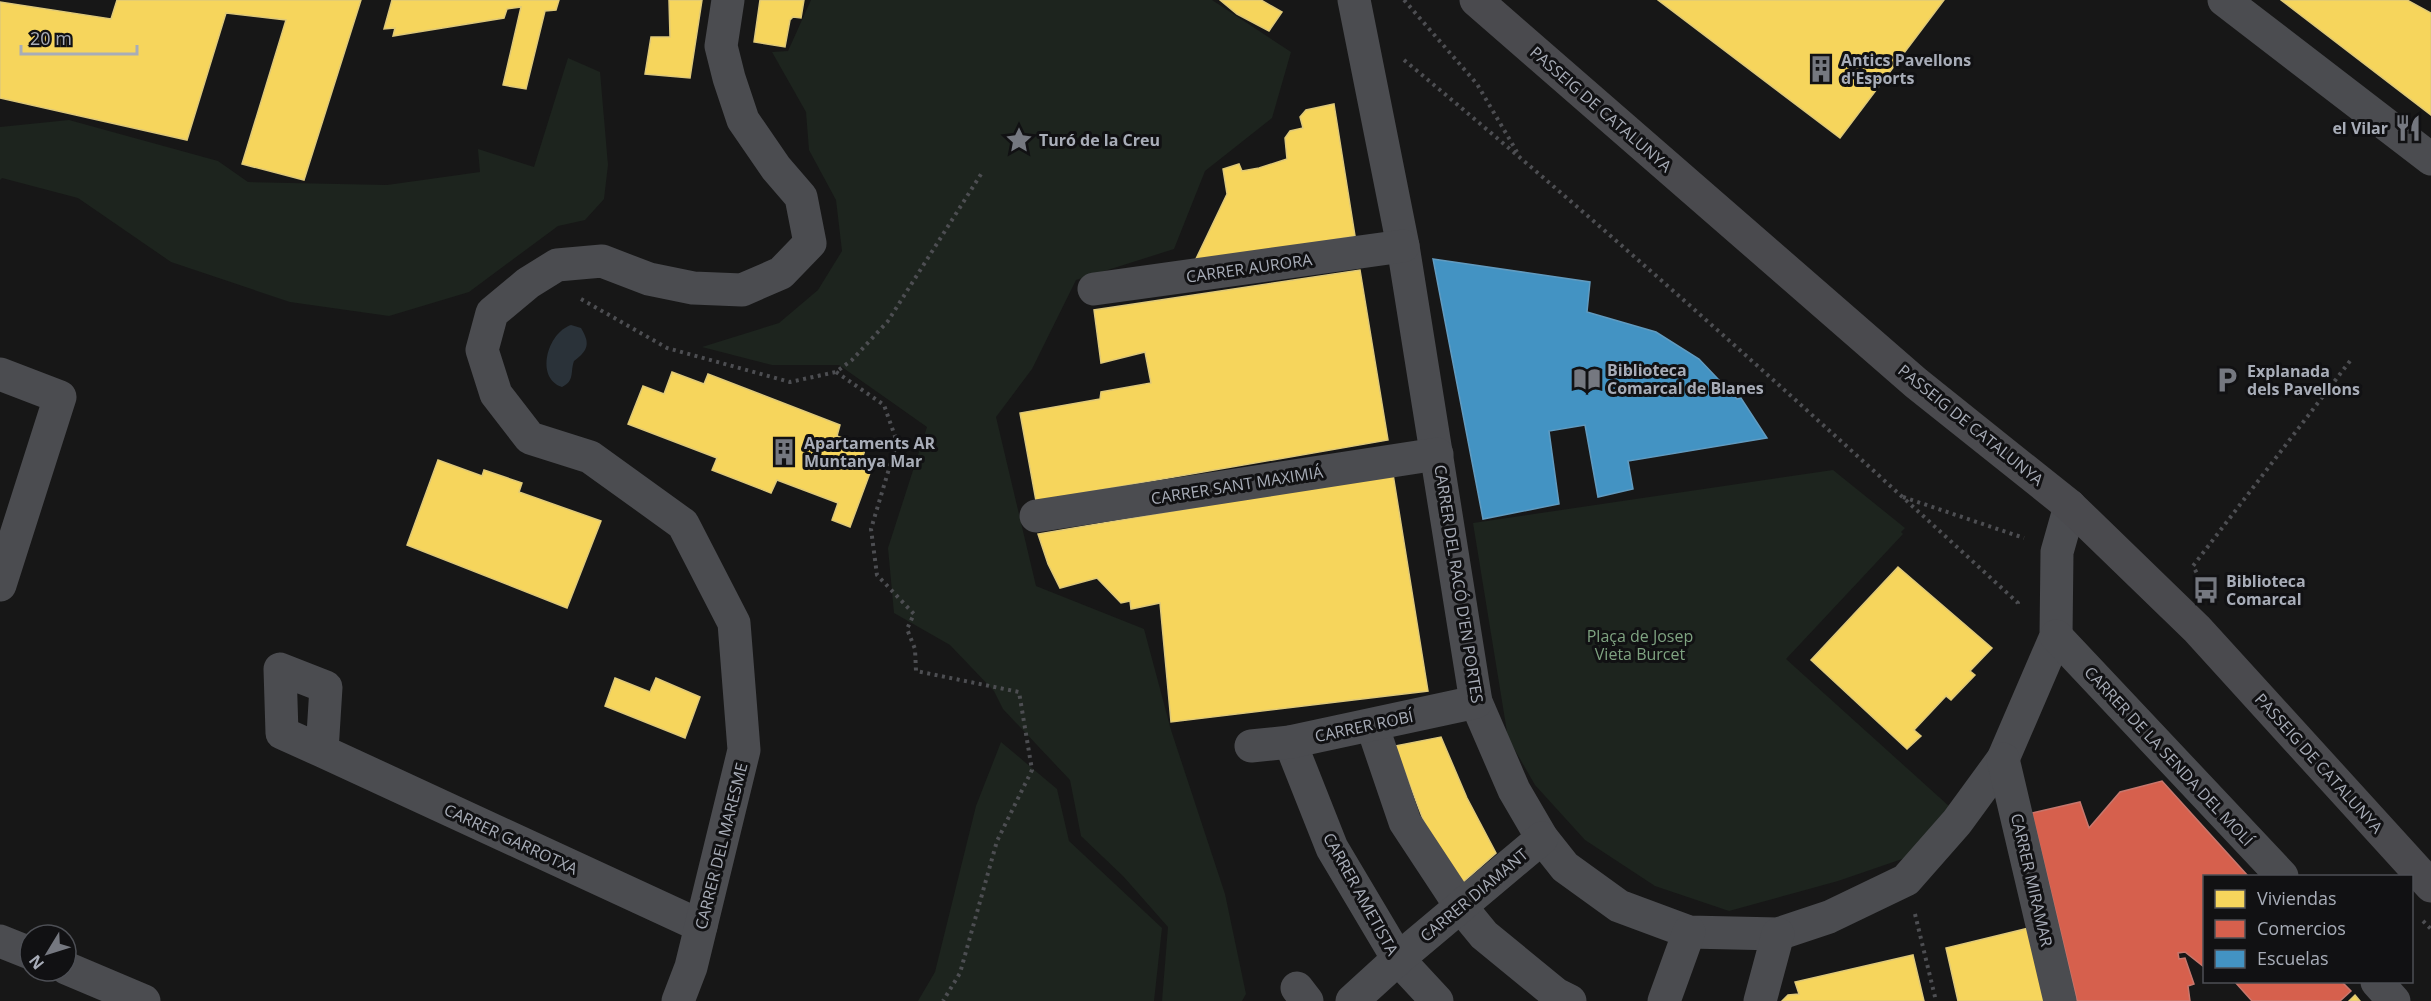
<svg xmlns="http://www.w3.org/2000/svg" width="2431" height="1001" viewBox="0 0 2431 1001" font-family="'Open Sans',sans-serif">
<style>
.green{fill:#1d241e}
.water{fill:#2a3239}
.homes{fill:#f6d55c;stroke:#dfc978;stroke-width:1.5}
.shops{fill:#d6604d;stroke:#c8776d;stroke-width:1.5}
.schools{fill:#4393c3;stroke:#619bc0;stroke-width:1.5}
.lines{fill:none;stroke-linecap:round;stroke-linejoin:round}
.path{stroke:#4d4e52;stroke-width:4;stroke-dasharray:3 4.5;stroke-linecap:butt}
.street{stroke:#4b4c50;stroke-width:33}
.secondary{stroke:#4a4a4e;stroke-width:33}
.labels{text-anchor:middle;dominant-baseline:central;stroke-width:6;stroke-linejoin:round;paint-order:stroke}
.poi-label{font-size:16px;font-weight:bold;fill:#a8adb8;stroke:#111113;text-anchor:start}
.street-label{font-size:16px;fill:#a8adb8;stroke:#111113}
.park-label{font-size:16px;fill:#7fa381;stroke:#111113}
</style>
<rect width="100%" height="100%" fill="#171717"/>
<g class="green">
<polygon points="811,0 1212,0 1291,52 1272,118 1205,171 1174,249 1076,280 1032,369 996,417 1036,586 1144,629 1171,730 1225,894 1246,994 1242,1001 1162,1001 1168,927 1123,876 1081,836 1070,780 1003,709 994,691 950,645 894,613 888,548 927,427 839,365 772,365 702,347 779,323 818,290 842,251 836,200 809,150 806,112 772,52 788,51"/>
<polygon points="568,58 600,72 608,165 604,199 585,220 558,226 469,292 389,316 290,302 171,262 78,198 2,178 0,180 0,127 69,120 218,161 248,182 387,185 480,172 478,149 534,167"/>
<polygon points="1833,470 1905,528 1901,532 1903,534 1786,659 1950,807 1908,857 1838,881 1729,911 1655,886 1585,840 1535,785 1508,738 1473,523"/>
<polygon points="1001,742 1057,789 1069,841 1162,928 1154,1001 918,1001 935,972 976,806"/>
</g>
<path class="water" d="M571,325L581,328C590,343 589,350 574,361C570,372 575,381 562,387C535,378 547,333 571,325Z"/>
<g class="homes">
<polygon points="117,0 361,0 304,180 242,164 286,20 226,13 187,140 0,98 0,2 111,19"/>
<polygon points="392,0 559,0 556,10 545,11 526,89 503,85 521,7 507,9 504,18 393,36 395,28 384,29"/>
<polygon points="669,0 702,0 690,78 645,74 651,37 670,37"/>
<polygon points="760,0 804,0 801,18 793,17 790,20 785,47 754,42"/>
<polygon points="1220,0 1261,0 1282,12 1269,31 1237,14"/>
<polygon points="1658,0 1944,0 1840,138"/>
<polygon points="2281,0 2407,0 2431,13 2431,115"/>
<polygon points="1334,104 1355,236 1194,263 1227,194 1223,169 1239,164 1242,171 1259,168 1287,159 1285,138 1290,131 1303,128 1300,117 1306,110"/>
<polygon points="1360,270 1388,440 1036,501 1020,413 1100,399 1101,392 1151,383 1145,352 1101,363 1094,310"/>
<polygon points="672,372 704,384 708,374 840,425 837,436 866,447 859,468 870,473 850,527 832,520 838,503 777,480 771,493 712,470 717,458 628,424 643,386 664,394"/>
<polygon points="438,460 482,476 484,470 522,483 519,492 601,521 567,608 407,545"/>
<polygon points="1393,474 1428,691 1171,722 1160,603 1131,609 1130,601 1121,603 1097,578 1060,588 1048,564 1038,534"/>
<polygon points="1898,567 1992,648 1970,671 1975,675 1951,700 1946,696 1914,730 1921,736 1907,749 1811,660"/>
<polygon points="615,678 650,692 656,678 700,697 685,738 605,706"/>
<polygon points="1441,737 1467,798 1496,853 1462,883 1426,827 1395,746"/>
<polygon points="2029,928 2047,1001 1958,1001 1946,948"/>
<polygon points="1913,955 1924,1001 1782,1001 1788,995 1799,994 1795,982"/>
<polygon points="2355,995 2360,1001 2349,1001"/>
</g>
<g class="shops">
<polygon points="2162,781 2248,876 2204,876 2204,967 2185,952 2178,953 2179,959 2185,958 2194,984 2188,986 2190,1001 2077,1001 2032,813 2080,802 2089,828 2120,792"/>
<polygon points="2235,982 2342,982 2351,991 2340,1001 2252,1001"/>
</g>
<polygon class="schools" points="1433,259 1590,282 1587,312 1656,332 1699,359 1737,399 1741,398 1767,438 1628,461 1633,489 1598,497 1585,425 1549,431 1559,504 1483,519"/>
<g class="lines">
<g class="path">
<polyline points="1404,0 1477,84 1517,152"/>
<path d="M1404,60C1614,234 1817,418 2018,603V607"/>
<polyline points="581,299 667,348 790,382 836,372 852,360 888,321 983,171"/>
<polyline points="836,372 884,405 897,442 871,529 877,575 914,614 907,629 915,649 916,671 1019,692 1032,770 997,841 960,973 943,1001"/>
<polyline points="1903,497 2024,538"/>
<polyline points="2200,579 2193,566 2350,361"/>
<polyline points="1915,914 1936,1001"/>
<polyline points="2423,921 2431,929"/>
</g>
<g class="street">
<polyline points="1354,0 1403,246 1476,702 1514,790 1542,838 1565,867 1619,906 1689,932 1778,934 1829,917 1906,880 1957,822 2003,759 2056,636 2057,552 2070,506"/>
<polyline points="2224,0 2431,159"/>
<polyline points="1094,289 1403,246"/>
<polyline points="0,374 60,397 0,585"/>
<polyline points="1036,516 1437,454"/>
<polyline points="2056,636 2282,876"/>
<polyline points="1372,725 1405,822 1461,907 1484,935 1556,994 1570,1001"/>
<polyline points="1290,742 1332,848 1398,959 1437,1001"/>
<polyline points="1251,746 1290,742 1476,702"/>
<polyline points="322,751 326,687 280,669 282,733 322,751 701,926"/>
<polyline points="2003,759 2060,1001"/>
<polyline points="0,941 30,953"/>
<polyline points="66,968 144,1001"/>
<polyline points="2377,982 2394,1001"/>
<polyline points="1297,988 1307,1001"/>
<polyline points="678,1001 691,967 744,750 734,623 683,524 590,457 530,438 496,394 482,350 492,313 528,283 557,265 602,261 649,279 693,288 742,290 781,273 810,243 801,197 776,168 743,120 729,78 721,46 728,0"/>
<polyline points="1352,1001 1398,959 1542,838"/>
<polyline points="1664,1001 1689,932"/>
<polyline points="1760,1001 1778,934"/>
</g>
<polyline class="secondary" points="1476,0 1916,383 2070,506 2197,629 2431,886"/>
</g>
<defs>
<symbol id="building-bare" viewBox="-9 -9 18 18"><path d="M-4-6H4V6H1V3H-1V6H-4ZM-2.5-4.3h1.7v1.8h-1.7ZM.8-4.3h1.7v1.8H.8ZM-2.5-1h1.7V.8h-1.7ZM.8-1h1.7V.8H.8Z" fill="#757880" stroke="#111113" stroke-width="2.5" paint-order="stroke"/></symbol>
<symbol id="restaurant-bare" viewBox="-9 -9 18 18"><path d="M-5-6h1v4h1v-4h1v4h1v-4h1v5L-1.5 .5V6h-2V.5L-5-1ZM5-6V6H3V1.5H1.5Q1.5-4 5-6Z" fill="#757880" stroke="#111113" stroke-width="2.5" paint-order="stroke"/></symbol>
<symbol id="sight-bare" viewBox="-9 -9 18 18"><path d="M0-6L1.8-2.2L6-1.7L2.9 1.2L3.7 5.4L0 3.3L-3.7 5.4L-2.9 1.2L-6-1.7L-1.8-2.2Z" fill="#757880" stroke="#111113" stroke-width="2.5" paint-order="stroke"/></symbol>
<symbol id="library-bare" viewBox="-9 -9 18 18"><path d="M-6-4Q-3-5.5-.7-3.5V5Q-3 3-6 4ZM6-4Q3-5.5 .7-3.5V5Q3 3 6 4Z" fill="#757880" stroke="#111113" stroke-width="2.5" paint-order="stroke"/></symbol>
<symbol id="parking-bare" viewBox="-9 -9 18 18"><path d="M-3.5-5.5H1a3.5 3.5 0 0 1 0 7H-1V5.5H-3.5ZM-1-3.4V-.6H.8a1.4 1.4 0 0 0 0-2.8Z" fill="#757880" stroke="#111113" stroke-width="2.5" paint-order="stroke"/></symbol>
<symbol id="bus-bare" viewBox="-9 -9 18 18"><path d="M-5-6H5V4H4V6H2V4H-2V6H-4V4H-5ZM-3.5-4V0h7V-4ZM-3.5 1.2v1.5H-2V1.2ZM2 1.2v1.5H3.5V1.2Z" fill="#757880" stroke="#111113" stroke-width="2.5" paint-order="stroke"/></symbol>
</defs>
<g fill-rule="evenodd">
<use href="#building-bare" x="1802" y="50" width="38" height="38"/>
<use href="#restaurant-bare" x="2389" y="109" width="38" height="38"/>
<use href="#sight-bare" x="1000" y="121" width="38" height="38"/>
<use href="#library-bare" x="1568" y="360" width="38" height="38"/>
<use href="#parking-bare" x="2208" y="361" width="38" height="38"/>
<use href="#building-bare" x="765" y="433" width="38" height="38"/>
<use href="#bus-bare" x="2187" y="571" width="38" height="38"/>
</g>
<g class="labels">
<g class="poi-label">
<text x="1841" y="60">Antics Pavellons<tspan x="1841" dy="18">d'Esports</tspan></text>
<text x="2388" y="128" text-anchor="end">el Vilar</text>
<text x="1039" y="140">Turó de la Creu</text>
<text x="1607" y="370">Biblioteca<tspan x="1607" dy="18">Comarcal de Blanes</tspan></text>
<text x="2247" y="371">Explanada<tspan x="2247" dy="18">dels Pavellons</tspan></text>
<text x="804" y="443">Apartaments AR<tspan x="804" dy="18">Muntanya Mar</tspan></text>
<text x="2226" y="581">Biblioteca<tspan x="2226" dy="18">Comarcal</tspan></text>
</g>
<g class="street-label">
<text transform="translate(1601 109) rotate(41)">PASSEIG DE CATALUNYA</text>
<text transform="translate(1249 268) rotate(-8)">CARRER AURORA</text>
<text transform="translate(1971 425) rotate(39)">PASSEIG DE CATALUNYA</text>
<text transform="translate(1237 485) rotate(-9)">CARRER SANT MAXIMIÁ</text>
<text transform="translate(1459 584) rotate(81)">CARRER DEL RACÓ D'EN PORTES</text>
<text transform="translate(1364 726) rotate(-12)">CARRER ROBÍ</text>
<text transform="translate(2169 756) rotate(47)">CARRER DE LA SENDA DEL MOLÍ</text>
<text transform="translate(2319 763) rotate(48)">PASSEIG DE CATALUNYA</text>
<text transform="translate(511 839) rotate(25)">CARRER GARROTXA</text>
<text transform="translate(721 846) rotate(-76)">CARRER DEL MARESME</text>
<text transform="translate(2032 880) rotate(77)">CARRER MIRAMAR</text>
<text transform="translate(1361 894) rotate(61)">CARRER AMETISTA</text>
<text transform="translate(1474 895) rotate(-40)">CARRER DIAMANT</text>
</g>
<g class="park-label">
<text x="1640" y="636">Plaça de Josep<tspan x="1640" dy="18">Vieta Burcet</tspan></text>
</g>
</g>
<rect x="2203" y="875" width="210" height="108" fill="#111113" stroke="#4d4f55" stroke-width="1.5"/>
<rect x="2215" y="890" width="30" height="18" fill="#f6d55c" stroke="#4d4f55" stroke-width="1.5"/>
<text x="2257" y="905" font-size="18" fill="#a8adb8">Viviendas</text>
<rect x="2215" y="920" width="30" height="18" fill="#d6604d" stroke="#4d4f55" stroke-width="1.5"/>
<text x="2257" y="935" font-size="18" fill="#a8adb8">Comercios</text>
<rect x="2215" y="950" width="30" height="18" fill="#4393c3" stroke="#4d4f55" stroke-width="1.5"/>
<text x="2257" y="965" font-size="18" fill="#a8adb8">Escuelas</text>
<g transform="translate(48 953) rotate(232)"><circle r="28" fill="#111113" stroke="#4d4f55" stroke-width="1.5"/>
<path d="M0-4.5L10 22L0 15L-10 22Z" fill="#757880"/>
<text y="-9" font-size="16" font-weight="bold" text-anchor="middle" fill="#a8adb8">N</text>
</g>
<path d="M21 45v9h116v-9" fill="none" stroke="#a8adb8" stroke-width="3"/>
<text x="30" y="45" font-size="18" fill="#a8adb8" stroke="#111113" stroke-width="4.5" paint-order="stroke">20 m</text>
</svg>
